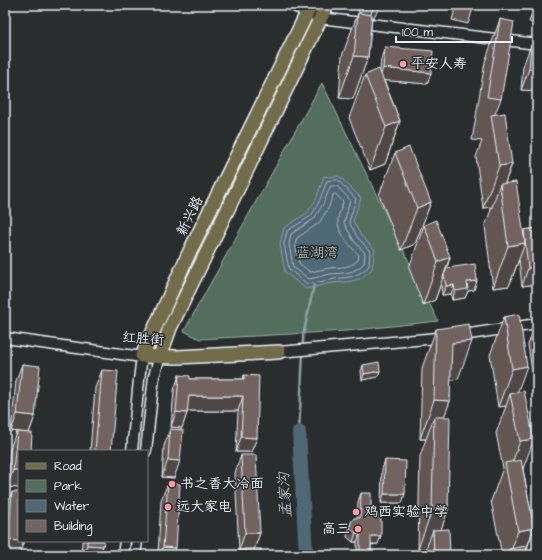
<svg xmlns="http://www.w3.org/2000/svg" width="542" height="560" viewBox="0 0 542 560" font-family="'Architects Daughter','LXGW WenKai TC',sans-serif">
<style>
.green{fill:#526e5d;stroke:#9db0aa}
.water{fill:#506874;stroke:#8d9fa9}
.lines{fill:none;stroke-linecap:round;stroke-linejoin:round}
.shore{stroke:#abbac3;stroke-width:1}
.stream{stroke:#8d9fa9;stroke-width:2.5}
.river{stroke:#506874;stroke-width:14}
.minor-casing{stroke:#e8f1f8;stroke-width:13}
.major-casing{stroke:#e8f1f8;stroke-width:16}
.minor{stroke:#2a2d2e;stroke-width:10}
.major{stroke:#726c4b;stroke-width:13}
.wall{fill:#625653;stroke:#e8f1f8}
.shaded-wall{fill:#504644;stroke:#e8f1f8}
.building{fill:#726461;stroke:#e8f1f8}
.poi-dot{fill:#ff9aa2;stroke:#2a2d2e;stroke-width:1.5}
.labels{text-anchor:middle;dominant-baseline:central;stroke-width:3;stroke-linejoin:round;paint-order:stroke}
.poi-label{font-size:14px;fill:#e8f1f8;stroke:#2a2d2e;text-anchor:start}
.street-label{font-size:14px;fill:#e8f1f8;stroke:#2a2d2e}
.park-label{font-size:14px;fill:#a4b6b2;stroke:#2a2d2e}
.water-label{font-size:15px;font-style:italic;fill:#abbac3;stroke:#2a2d2e}
</style>
<rect width="100%" height="100%" fill="#2a2d2e"/>
<filter id="ink" filterUnits="userSpaceOnUse"><feTurbulence type="fractalNoise" baseFrequency=".025" numOctaves="2"/><feDisplacementMap in="SourceGraphic" scale="8" xChannelSelector="R" yChannelSelector="G"/><feConvolveMatrix kernelMatrix="1 2 1 2 8 2 1 2 1" color-interpolation-filters="sRGB"/></filter>
<g filter="url(#ink)">
<polygon class="green" points="322,83 438,321 346,331 200,339 184,331"/>
<polygon class="water" points="324,176 331,177 339,176 361,198 353,221 361,236 375,250 372,269 360,279 347,282 332,283 306,289 285,272 280,244 284,228 307,213 316,200"/>
<g class="lines">
<g class="shore">
<path d="M338,180L356,199L349,222L358,238L370,251L369,266C354,280 347,276 330,280C322,281 315,283 307,284L289,269L284,244L287,231L311,216L319,202L327,181Z"/>
<path d="M331,186H337L350,200L344,223L354,241L365,253L364,263C354,274 344,273 331,274C323,275 316,278 309,279L293,267L289,244L291,234L314,219L323,204Z"/>
<path d="M336,194L343,202C342,208 338,214 338,220C337,232 351,247 359,255L358,260C350,268 341,267 330,268C323,269 317,271 310,272L299,263L295,244L297,238L319,223L329,207L333,195Z"/>
</g>
<g class="stream">
<polyline points="303,347 303,336 314,285"/>
<polyline points="299,432 303,352"/>
</g>
<polyline class="river" points="299,432 306,555"/>
<defs>
<g id="minor">
<polyline points="292,5 320,18 537,44"/>
<polyline points="5,338 135,356 142,356 139,380 132,451"/>
<polyline points="279,352 449,337 537,324"/>
<polyline points="146,451 154,376 160,356"/>
<polyline points="123,555 125,541"/>
<polyline points="135,555 137,541"/>
</g>
<g id="major">
<polyline points="279,352 177,357 142,356 189,253 311,5"/>
<polyline points="160,356 170,328 327,5"/>
</g>
</defs>
<use href="#minor" class="minor-casing"/>
<use href="#major" class="major-casing"/>
<use href="#minor" class="minor"/>
<use href="#major" class="major"/>
</g>
<g class="wall">
<polygon points="360,5 381,5 373,18 372,18 368,57 353,99 339,98 342,56 358,13 363,14 358,11"/>
<polygon points="456,5 474,5 468,24 452,20"/>
<polygon points="535,5 537,5 537,24 529,22"/>
<polygon points="500,19 501,99 495,114 512,164 505,183 523,232 524,230 537,228 537,284 522,286 519,260 509,286 493,288 485,226 492,207 483,208 476,157 482,141 472,140 485,62"/>
<polygon points="531,45 537,91 521,90 523,66"/>
<polygon points="385,47 431,73 427,84 384,80 400,121 385,164 370,170 349,118 365,75 380,70 381,59"/>
<polygon points="395,153 431,202 415,244 401,250 379,195"/>
<polygon points="424,225 450,257 447,268 474,290 468,291 465,298 452,300 451,294 442,295 441,284 435,300 423,305 409,268"/>
<polygon points="504,317 517,393 523,469 534,528 527,549 528,555 502,555 491,501 503,468 496,433 506,406 498,407 490,355"/>
<polygon points="534,328 537,328 537,396 536,396 528,345"/>
<polygon points="436,329 458,379 450,380 450,401 444,417 448,510 441,529 450,555 424,555 426,549 418,549 420,456 426,439 420,439 422,368"/>
<polygon points="22,364 35,416 29,433 19,488 7,487 10,449 16,432 11,431 16,381"/>
<polygon points="363,365 378,377 362,380 361,371"/>
<polygon points="102,370 111,451 90,451 95,388"/>
<polygon points="179,375 190,379 243,379 244,375 257,438 251,452 236,452 238,411 188,411 187,413 182,428 171,427 174,390"/>
<polygon points="170,429 174,478 162,477 164,446"/>
<polygon points="241,455 260,533 254,549 261,555 243,555 245,550 239,550 235,473"/>
<polygon points="385,460 402,503 381,503 382,469"/>
<polygon points="168,483 173,555 158,555 161,500"/>
<polygon points="12,492 19,555 5,555 5,509"/>
<polygon points="361,493 371,515 378,544 371,545 371,552 398,555 357,555 357,542 353,542 347,537 348,531 351,522 357,518 358,502"/>
<polygon points="82,541 104,541 103,546 100,555 81,555"/>
</g>
<g class="shaded-wall">
<polygon points="374,5 381,5 373,18 370,17"/>
<polygon points="354,56 368,57 353,99 339,98"/>
<polygon points="383,68 431,73 427,84 379,80"/>
<polygon points="529,69 537,69 537,91 521,90"/>
<polygon points="400,121 385,164 370,170 386,127"/>
<polygon points="512,164 501,193 500,184 492,207 483,208 499,166"/>
<polygon points="431,202 415,244 401,250 417,208"/>
<polygon points="525,243 509,286 493,288 508,246"/>
<polygon points="450,257 435,300 423,305 438,262"/>
<polygon points="537,267 537,284 522,286 528,268"/>
<polygon points="477,281 474,290 468,291 465,298 452,300 455,291 467,282"/>
<polygon points="454,285 451,294 442,295 446,286"/>
<polygon points="472,341 458,379 437,382 452,343"/>
<polygon points="527,366 513,405 510,394 506,406 498,407 512,369"/>
<polygon points="380,371 378,377 362,380 364,374"/>
<polygon points="189,396 243,396 238,411 183,411"/>
<polygon points="434,400 450,401 436,439 434,417 426,439 420,439"/>
<polygon points="176,412 187,413 182,428 171,427"/>
<polygon points="17,414 35,416 29,433 11,431"/>
<polygon points="241,437 257,438 251,452 236,452"/>
<polygon points="534,439 520,477 508,474 520,441"/>
<polygon points="168,460 180,461 174,478 162,477"/>
<polygon points="13,470 19,470 19,488 7,487"/>
<polygon points="384,494 405,494 402,503 381,503"/>
<polygon points="432,510 448,510 434,549 433,530 426,549 418,549"/>
<polygon points="534,528 524,555 510,554 518,531"/>
<polygon points="245,533 260,533 254,550 239,550"/>
<polygon points="356,533 360,533 357,542 353,542"/>
<polygon points="371,536 381,536 378,544 368,545"/>
<polygon points="8,540 24,541 19,555 5,555 5,549"/>
<polygon points="87,545 103,546 100,555 83,555"/>
<polygon points="163,547 176,548 173,555 160,555"/>
</g>
<g class="building">
<polygon points="467,5 474,5 474,7"/>
<polygon points="358,13 372,15 368,57 354,56"/>
<polygon points="500,19 514,22 501,99 487,97"/>
<polygon points="531,45 537,45 537,69 529,69"/>
<polygon points="385,47 433,51 431,73 383,68"/>
<polygon points="379,69 400,121 386,127 365,75"/>
<polygon points="505,113 512,164 499,166 491,115"/>
<polygon points="409,147 431,202 417,208 395,153"/>
<polygon points="516,182 525,243 508,246 500,184"/>
<polygon points="436,220 450,257 438,262 424,225"/>
<polygon points="537,228 537,267 528,268 524,230"/>
<polygon points="475,264 477,281 467,282 468,289 455,291 454,285 446,286 444,275 447,268"/>
<polygon points="519,314 527,366 512,369 504,317"/>
<polygon points="469,324 472,341 452,343 450,401 434,400 436,329"/>
<polygon points="534,328 537,328 537,346"/>
<polygon points="379,362 380,371 364,374 363,365"/>
<polygon points="22,364 40,366 35,416 17,414"/>
<polygon points="102,370 118,371 111,451 95,451"/>
<polygon points="179,375 190,376 190,379 244,379 244,375 259,376 257,438 241,437 243,396 189,396 187,413 176,412"/>
<polygon points="524,391 534,439 520,441 510,394"/>
<polygon points="434,417 450,417 448,510 432,510"/>
<polygon points="170,429 183,430 180,461 168,460"/>
<polygon points="17,432 32,433 31,451 19,451 19,470 13,470"/>
<polygon points="241,455 256,455 260,533 245,533"/>
<polygon points="385,460 406,461 405,494 384,494"/>
<polygon points="521,460 534,528 518,531 505,463"/>
<polygon points="168,483 180,484 176,548 163,547"/>
<polygon points="12,492 19,492 19,541 8,540"/>
<polygon points="361,493 371,493 371,515 381,515 381,536 371,536 371,552 398,552 398,555 360,555 360,533 356,533 350,528 351,522 354,518 360,518"/>
<polygon points="449,529 450,555 434,555 433,530"/>
<polygon points="87,541 104,541 103,546 87,545"/>
<polygon points="526,546 528,555 510,555 509,549"/>
<rect x="245" y="549" width="16" height="6"/>
</g>
</g>
<g class="poi-dot">
<circle cx="403" cy="64" r="4"/>
<circle cx="172" cy="484" r="4"/>
<circle cx="168" cy="507" r="4"/>
<circle cx="356" cy="512" r="4"/>
<circle cx="358" cy="529" r="4"/>
</g>
<g class="labels">
<g class="poi-label">
<text x="411" y="64">平安人寿</text>
<text x="180" y="484">书之香大冷面</text>
<text x="176" y="507">远大家电</text>
<text x="364" y="512">鸡西实验中学</text>
<text x="350" y="529" text-anchor="end">高三</text>
</g>
<g class="street-label">
<text transform="translate(190 216) rotate(-64)">新兴路</text>
<text transform="translate(143 339) rotate(4)">红胜街</text>
</g>
<g class="park-label">
<text x="317" y="253">蓝湖湾</text>
</g>
<g class="water-label">
<text transform="translate(285 495) rotate(-93)">孟家沟</text>
</g>
</g>
<rect width="542" height="560" fill="none" stroke="#2a2d2e" stroke-width="20"/>
<rect x="10" y="10" width="522" height="540" fill="none" stroke="#e8f1f8" stroke-width="1.5" filter="url(#ink)"/>
<rect x="18" y="450" width="130" height="92" fill="#2a2d2e" stroke="#767b7f"/>
<rect x="26" y="463" width="20" height="6" fill="#726c4b" stroke="#767b7f"/>
<text x="54" y="470" font-size="12" fill="#e8f1f8">Road</text>
<rect x="26" y="480" width="20" height="12" fill="#526e5d" stroke="#767b7f"/>
<text x="54" y="490" font-size="12" fill="#e8f1f8">Park</text>
<rect x="26" y="500" width="20" height="12" fill="#506874" stroke="#767b7f"/>
<text x="54" y="510" font-size="12" fill="#e8f1f8">Water</text>
<rect x="26" y="520" width="20" height="12" fill="#726461" stroke="#767b7f"/>
<text x="54" y="530" font-size="12" fill="#e8f1f8">Building</text>
<path d="M396 36v6h116v-6" fill="none" stroke="#e8f1f8" stroke-width="2"/>
<text x="402" y="36" font-size="12" fill="#e8f1f8" stroke="#2a2d2e" stroke-width="3" paint-order="stroke">100 m</text>
</svg>
